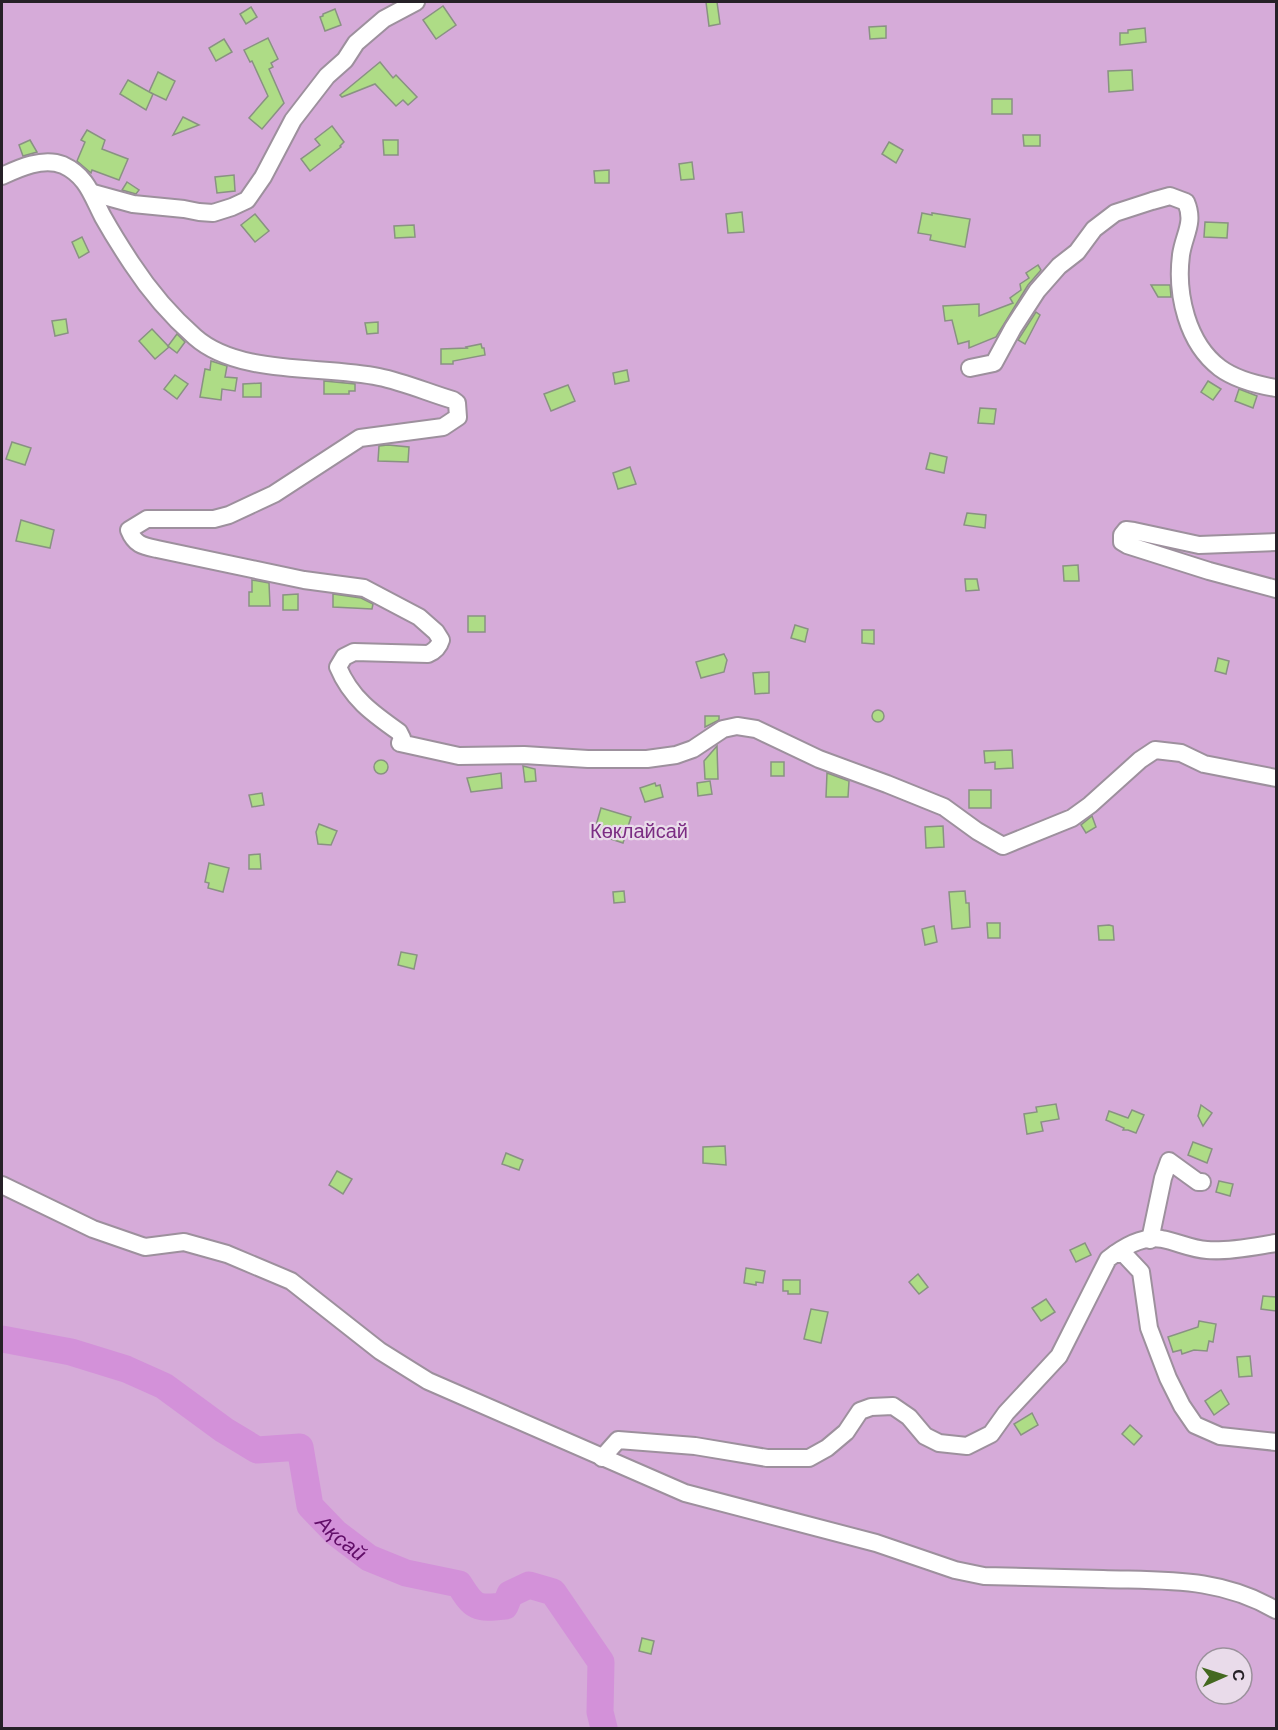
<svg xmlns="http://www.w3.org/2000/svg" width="1278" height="1730" viewBox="0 0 1278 1730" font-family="Barlow,sans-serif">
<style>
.green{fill:#d6abd9;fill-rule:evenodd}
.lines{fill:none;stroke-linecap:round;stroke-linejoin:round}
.river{stroke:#d391d9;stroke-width:27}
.building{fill:#aedc86;stroke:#899282;stroke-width:1.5}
.minor-casing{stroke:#9d909d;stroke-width:20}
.minor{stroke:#fff;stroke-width:16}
.labels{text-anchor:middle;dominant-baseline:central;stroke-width:4.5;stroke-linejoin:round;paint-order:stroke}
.park-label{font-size:20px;fill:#7b2d83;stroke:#e9dbea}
.water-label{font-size:21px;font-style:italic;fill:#600d67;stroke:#e9dbea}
</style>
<rect width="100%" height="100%" fill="#e9dbea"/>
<path class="green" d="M2,2H1276V1728H2ZM1206,1658H1242V1694H1206Z"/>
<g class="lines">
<path class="river" id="s1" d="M2,1339L71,1352L126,1369L164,1386L224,1430L257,1450L300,1447L310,1506L336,1533L369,1558L406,1573L459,1584C474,1608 476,1609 505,1606L510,1594L529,1585L553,1592L601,1662L600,1712L604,1728"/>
</g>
<g class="building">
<polygon points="706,2 717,2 720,24 709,26"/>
<polygon points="443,6 456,25 436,39 423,20"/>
<polygon points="251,7 257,17 246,24 240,14"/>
<polygon points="335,9 341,25 325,31 320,17 323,16 323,14"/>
<polygon points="886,26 886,38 870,39 869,27"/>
<polygon points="1145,28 1146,42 1120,45 1120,33 1128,33 1128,30"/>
<polygon points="268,38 278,59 271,63 273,67 269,69 284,103 262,129 249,118 268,96 252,61 250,62 244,50"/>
<polygon points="224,39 232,52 216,61 209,48"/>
<polygon points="380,62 393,78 396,75 417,97 408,105 403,100 396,106 375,84 342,97 340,95"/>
<polygon points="1132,70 1133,90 1109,92 1108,71"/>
<polygon points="158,72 175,81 166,100 149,92"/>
<polygon points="128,80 153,94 146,110 120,94"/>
<rect x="992" y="99" width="20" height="15"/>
<polygon points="183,117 199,125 173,135"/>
<polygon points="332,126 344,142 340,146 341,147 310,171 301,159 320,145 315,139"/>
<polygon points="87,130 105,140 102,149 128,159 119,180 92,170 91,173 77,161 85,142 81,140"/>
<polygon points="1023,135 1040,135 1040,146 1024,146"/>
<polygon points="30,140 37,152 23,156 19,145"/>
<polygon points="383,140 398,140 398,155 384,155"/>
<polygon points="889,142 903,150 896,163 882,154"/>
<polygon points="692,162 694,179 681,180 679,164"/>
<polygon points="609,170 609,183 595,183 594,171"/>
<polygon points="234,175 235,191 217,193 215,177"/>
<polygon points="127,182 139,190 136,194 122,190"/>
<polygon points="742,212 744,232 728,233 726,214"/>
<polygon points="922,213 932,215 932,213 970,219 965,247 930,240 931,235 918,233"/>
<polygon points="255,214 269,231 255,242 241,225"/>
<polygon points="1205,222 1228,223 1227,238 1204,237"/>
<polygon points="414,225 415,237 395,238 394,226"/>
<polygon points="82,237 89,252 79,258 72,242"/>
<polygon points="1038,265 1041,270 1028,285 996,337 969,348 969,341 958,344 952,320 945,321 943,306 979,304 979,316 1013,303 1010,298 1021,290 1020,284 1029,278 1026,273"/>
<polygon points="1151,285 1170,285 1171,297 1158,297"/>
<polygon points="1036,312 1040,315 1025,344 1018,340"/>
<polygon points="66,319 68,333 55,336 52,321"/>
<polygon points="378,322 378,333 367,334 365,323"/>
<polygon points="152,329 169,347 155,359 139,341"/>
<polygon points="177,334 185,342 177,353 168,346"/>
<polygon points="481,344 482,348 484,348 485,355 453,361 453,364 441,364 441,349 467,348 466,347"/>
<polygon points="211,361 227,366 225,377 237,378 235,391 222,389 221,400 200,397 205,369 210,370"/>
<polygon points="627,370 629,381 615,384 613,373"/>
<polygon points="175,375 188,384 177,399 164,389"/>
<polygon points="324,381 355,384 355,391 349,391 349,394 324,394"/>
<polygon points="1208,381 1221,389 1213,400 1201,392"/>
<polygon points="261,383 261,397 243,397 243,384"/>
<polygon points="568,385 575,401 551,411 544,394"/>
<polygon points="1239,389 1257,396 1253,408 1235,401"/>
<polygon points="980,408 996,409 994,424 978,423"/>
<polygon points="12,442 31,448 25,465 6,459"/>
<polygon points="388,445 409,447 408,462 378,461 379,446"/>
<polygon points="930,453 947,457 944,473 926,469"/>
<polygon points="630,467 636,484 618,489 613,473"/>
<polygon points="967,513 986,515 985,528 964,525"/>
<polygon points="21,520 54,530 50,548 16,541"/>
<polygon points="1078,565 1079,581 1064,581 1063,566"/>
<polygon points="965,579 977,579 979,590 966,591"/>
<polygon points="252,580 269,583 270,606 249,606 249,592 252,592"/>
<polygon points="298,594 298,610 283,610 283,595"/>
<polygon points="333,594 361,598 373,604 372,609 333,607"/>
<rect x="468" y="616" width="17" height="16"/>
<polygon points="795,625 808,629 805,642 791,638"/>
<polygon points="862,630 874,630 874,644 862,643"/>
<polygon points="724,654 727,660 724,672 701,678 696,662"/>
<polygon points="1218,658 1229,661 1226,674 1215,671"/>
<polygon points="769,672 769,693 755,694 753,673"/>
<circle cx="878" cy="716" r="6"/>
<polygon points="705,716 719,716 719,720 705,727"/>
<polygon points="717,746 718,779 705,779 704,761"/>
<polygon points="1012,750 1013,768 995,769 995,762 985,763 984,751"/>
<circle cx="381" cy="767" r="7"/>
<rect x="771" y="762" width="13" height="14"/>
<polygon points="523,766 535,769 536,781 525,782"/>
<polygon points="501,773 502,788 471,792 467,778"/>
<polygon points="827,773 849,781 848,797 826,797"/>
<polygon points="710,781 712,794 698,796 697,783"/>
<polygon points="655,783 656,786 660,785 663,797 645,802 640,788"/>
<rect x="969" y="790" width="22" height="18"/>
<polygon points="262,793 264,805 252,807 249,795"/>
<polygon points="601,808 631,817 623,843 608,838 595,829"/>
<polygon points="1092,816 1096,827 1086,833 1081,825"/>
<polygon points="319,824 337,831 331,845 318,844 316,832"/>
<polygon points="943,826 944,847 926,848 925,827"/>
<polygon points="260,854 261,869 249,869 249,855"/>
<polygon points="209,863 229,868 223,892 208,888 209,883 205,882"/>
<polygon points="624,891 625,902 614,903 613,892"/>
<polygon points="965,891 966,903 969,903 970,927 952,929 949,892"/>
<polygon points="987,923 1000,923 1000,938 988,938"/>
<polygon points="1109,925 1113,926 1114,940 1099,940 1098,926"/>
<polygon points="934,926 937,942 925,945 922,929"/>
<polygon points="401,952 417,955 414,969 398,965"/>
<polygon points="1056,1104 1059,1119 1041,1122 1043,1131 1027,1134 1024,1114 1037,1112 1036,1107"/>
<polygon points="1201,1105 1212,1113 1203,1126 1198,1116"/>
<polygon points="1132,1110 1144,1115 1136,1133 1128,1130 1123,1130 1124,1128 1106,1120 1109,1111 1128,1118"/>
<polygon points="1193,1142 1212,1149 1207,1163 1188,1155"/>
<polygon points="725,1146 726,1165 703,1163 703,1147"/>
<polygon points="506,1153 523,1160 519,1170 502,1164"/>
<polygon points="337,1171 352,1179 343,1194 329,1185"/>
<polygon points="1219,1181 1233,1184 1230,1196 1216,1192"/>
<polygon points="1085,1243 1091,1255 1076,1262 1070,1250"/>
<polygon points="746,1268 765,1271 763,1283 756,1282 756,1285 744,1283"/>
<polygon points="918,1274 928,1287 919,1294 909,1282"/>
<polygon points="783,1280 800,1280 800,1294 788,1294 788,1291 783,1291"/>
<polygon points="1263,1296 1276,1297 1276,1311 1261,1309"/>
<polygon points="1046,1299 1055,1312 1041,1321 1032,1308"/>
<polygon points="811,1309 828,1312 821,1343 804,1339"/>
<polygon points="1199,1321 1216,1324 1213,1342 1209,1341 1207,1351 1194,1350 1182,1354 1181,1350 1173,1352 1168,1337 1198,1327"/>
<polygon points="1250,1356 1252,1376 1239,1377 1237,1357"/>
<polygon points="1221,1390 1229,1404 1214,1415 1205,1401"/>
<polygon points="1032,1413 1038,1425 1021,1435 1014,1424"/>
<polygon points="1130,1425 1142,1436 1134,1445 1122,1434"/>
<polygon points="642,1638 654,1641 651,1654 639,1651"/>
</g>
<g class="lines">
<defs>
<g id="minor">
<path d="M2,176C19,168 43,157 63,165C87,176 92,196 103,217C112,233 122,249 132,264C149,290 171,316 195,337C239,376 323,365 379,377C404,382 429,393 453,400L457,403L458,417L443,427L360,438L274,494L229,515L214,519H147L129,530C135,545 143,546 157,549L304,580L364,588L419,617L436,632L441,640C439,647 435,651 428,654L354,652L344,657L338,667C351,698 372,713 399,732L402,738L400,743L459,756L524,755L588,759H647L676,755L693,749L723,729L737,726L756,729L819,759L887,784L944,807L977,831L1003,846L1072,818L1090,805L1140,760L1155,750L1181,753L1204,764L1276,778"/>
<polyline points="93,193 133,204 184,209 199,212 213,213 232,207 247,200 263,177 293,120 327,76 345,60 356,43 384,19 416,2"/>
<path d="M970,368L994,363L1013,328L1037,291L1059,266L1077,252L1094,229L1115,213L1152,201L1170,196L1186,202C1195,223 1184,234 1181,255C1176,294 1187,343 1220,368C1235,379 1258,385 1276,388"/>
<polyline points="1276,542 1199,545 1134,531 1126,530 1122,535 1122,542 1127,545 1209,571 1276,589"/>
<path d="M2,1185L93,1229L145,1247L184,1242L227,1254L291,1281L380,1351L428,1381L685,1493L876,1543L955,1570L984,1576C1024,1577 1064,1578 1103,1579C1166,1581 1219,1577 1276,1610"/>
<polyline points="1150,1240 1163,1178 1169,1161 1198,1182 1202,1182"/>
<polyline points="1115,1254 1124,1254 1141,1272 1149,1328 1168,1378 1182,1406 1195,1425 1220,1436 1276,1442"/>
<path d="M602,1458L618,1440L695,1446L767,1458H809L827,1448L846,1432L860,1411L871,1407L893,1406L909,1417L925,1436L939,1443L967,1446L991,1434L1006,1413L1059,1356L1108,1259C1122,1248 1143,1235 1162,1239C1178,1242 1191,1249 1207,1250C1228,1252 1256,1246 1276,1243"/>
</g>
</defs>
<use href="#minor" class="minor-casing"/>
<use href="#minor" class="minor"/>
</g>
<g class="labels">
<g class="park-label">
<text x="639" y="830">Көклайсай</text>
</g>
<g class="water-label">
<text stroke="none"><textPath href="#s1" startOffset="430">Ақсай</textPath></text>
</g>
</g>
<rect width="1278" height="1730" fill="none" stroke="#262127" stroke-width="6"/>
<g transform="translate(1224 1676) rotate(87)"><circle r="28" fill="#e9dbea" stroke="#9b919c" stroke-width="1.5"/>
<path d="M0-4.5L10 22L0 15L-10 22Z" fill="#446820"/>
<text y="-9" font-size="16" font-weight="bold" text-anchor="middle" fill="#262127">С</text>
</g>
</svg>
